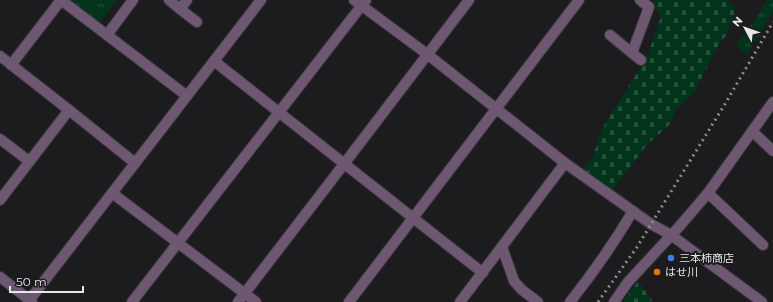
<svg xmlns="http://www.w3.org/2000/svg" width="773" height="302" viewBox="0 0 773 302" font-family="Montserrat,'Noto Sans JP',sans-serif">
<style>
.grass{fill:url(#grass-tufts)}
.cemetery{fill:url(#cemetery-stones)}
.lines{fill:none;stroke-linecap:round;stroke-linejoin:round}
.minor-casing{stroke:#38373a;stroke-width:12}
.tertiary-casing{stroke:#38373a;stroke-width:12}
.minor{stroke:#6e5871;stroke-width:10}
.tertiary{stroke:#6e5871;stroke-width:10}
.rail{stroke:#8b8a8c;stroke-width:3;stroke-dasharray:2 4;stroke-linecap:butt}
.shop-dot{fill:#3f7fe0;stroke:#1c1b1e;stroke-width:1.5}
.food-dot{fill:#e8710a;stroke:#1c1b1e;stroke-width:1.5}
.labels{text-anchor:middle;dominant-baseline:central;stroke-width:4;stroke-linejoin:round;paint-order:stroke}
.poi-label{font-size:11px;fill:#e7e6e8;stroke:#1c1b1e;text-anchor:start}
</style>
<defs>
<pattern id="grass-tufts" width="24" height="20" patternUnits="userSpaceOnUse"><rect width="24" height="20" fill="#01341b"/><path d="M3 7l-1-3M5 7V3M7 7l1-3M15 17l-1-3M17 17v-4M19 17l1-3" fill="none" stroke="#26513c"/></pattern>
<pattern id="cemetery-stones" width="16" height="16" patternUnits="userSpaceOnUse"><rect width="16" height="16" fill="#01341b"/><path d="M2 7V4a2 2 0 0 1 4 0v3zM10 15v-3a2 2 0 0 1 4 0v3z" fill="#26513c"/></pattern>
</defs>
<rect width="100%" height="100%" fill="#1c1b1e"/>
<g class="grass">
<polygon points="71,0 117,0 100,22"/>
<polygon points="767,0 773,0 773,12 747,55 736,45 752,24"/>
</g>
<g class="cemetery">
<polygon points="654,0 728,0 735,9 733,19 727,34 717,48 694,93 677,108 669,125 646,146 612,191 583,170 594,155 597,143 606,122 647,57 661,17 655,7"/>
<polygon points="638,281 652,300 650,302 623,302"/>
</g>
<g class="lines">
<defs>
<g id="minor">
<polyline points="169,0 180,9 187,0"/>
<polyline points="180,9 197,22"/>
<polyline points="107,35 187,96"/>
<polyline points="610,35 632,53 649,7 640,0"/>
<polyline points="632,53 641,60"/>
<polyline points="0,56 69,110"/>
<polyline points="214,61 483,273"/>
<polyline points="11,65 61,0 107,35 133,0"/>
<polyline points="752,131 773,151"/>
<polyline points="0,139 29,161"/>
<polyline points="112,193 256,302"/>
<polyline points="708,193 763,245"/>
<polyline points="0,200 69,110 135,163"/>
<polyline points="502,247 514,281 522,290 538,302"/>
<polyline points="0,277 32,302"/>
<polyline points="28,302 261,0"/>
<polyline points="238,302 344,164 469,0"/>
<polyline points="349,302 579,0"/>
<polyline points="460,302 565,163"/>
<path d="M570,302C593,273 614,243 633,211"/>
<polyline points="614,302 628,282 678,228 708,193 773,102"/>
</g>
<g id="tertiary">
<polyline points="354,0 427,54 565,163 651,224 671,235 762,302"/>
<polyline points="132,302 366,0"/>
</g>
</defs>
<use href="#minor" class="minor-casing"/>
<use href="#tertiary" class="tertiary-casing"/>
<use href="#minor" class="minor"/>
<use href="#tertiary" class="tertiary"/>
<polyline class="rail" points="598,302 637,247 725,104 773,22"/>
</g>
<circle class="shop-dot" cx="671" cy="258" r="4"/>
<circle class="food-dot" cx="657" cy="272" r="4"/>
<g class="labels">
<g class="poi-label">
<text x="679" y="258">三本柿商店</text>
<text x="665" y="272">はせ川</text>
</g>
</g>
<g transform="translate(745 28) rotate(311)" stroke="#1c1b1e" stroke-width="3" paint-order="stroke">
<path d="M0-3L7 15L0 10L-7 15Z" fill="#e7e6e8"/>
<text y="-6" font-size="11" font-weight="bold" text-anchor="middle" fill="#e7e6e8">N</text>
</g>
<path d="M10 286v6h73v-6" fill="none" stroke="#e7e6e8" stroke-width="2"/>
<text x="16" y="286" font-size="12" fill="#e7e6e8" stroke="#1c1b1e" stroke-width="3" paint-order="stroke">50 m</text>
</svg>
